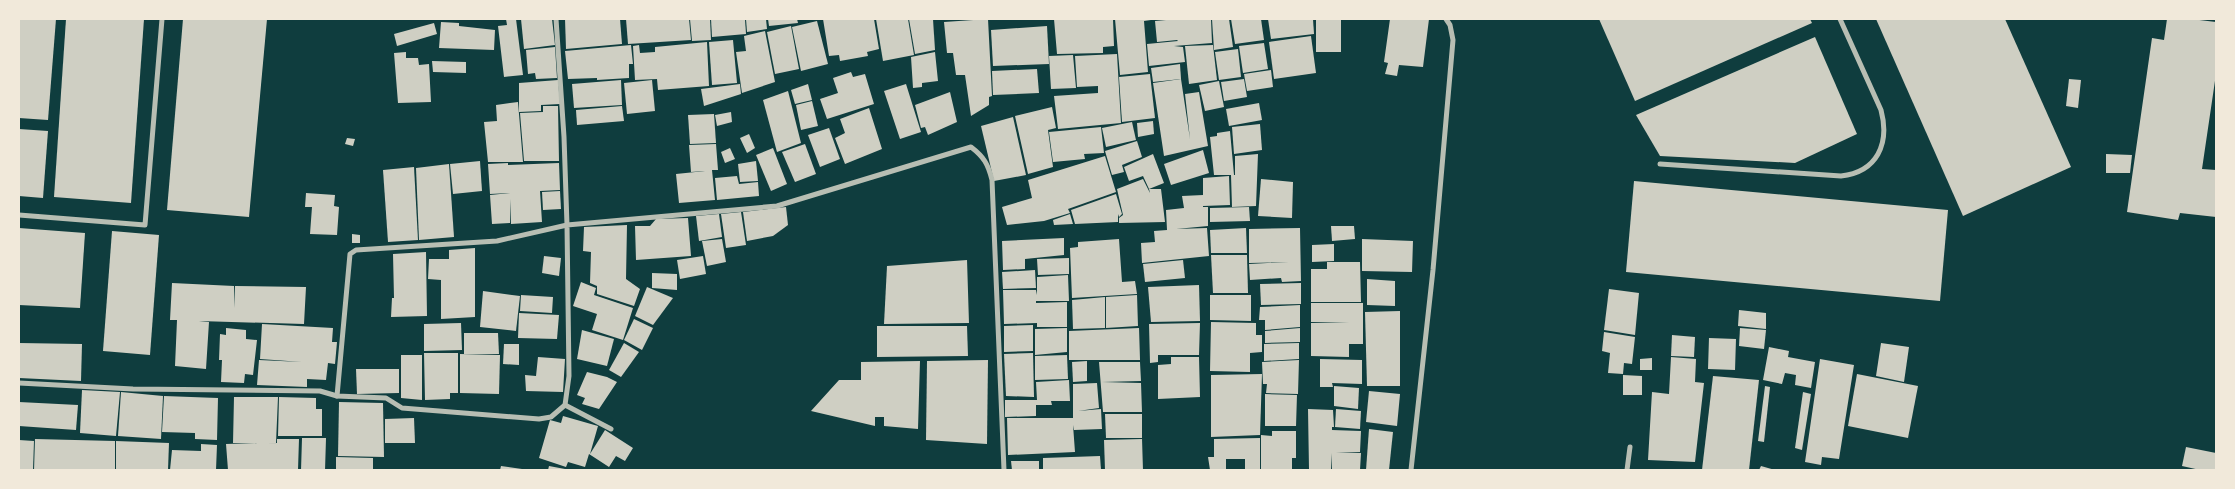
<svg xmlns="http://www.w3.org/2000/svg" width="2235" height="489" viewBox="0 0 2235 489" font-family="'DejaVu Sans',sans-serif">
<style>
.building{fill:#cfcfc3}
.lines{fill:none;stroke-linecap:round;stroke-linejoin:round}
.minor{stroke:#b8beb3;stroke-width:5}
</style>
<rect width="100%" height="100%" fill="#0f3d3e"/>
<g class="building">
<polygon points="19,19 56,19 48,120 19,118"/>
<polygon points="66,19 144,19 131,203 54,197"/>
<polygon points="183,19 267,19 249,217 167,210"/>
<polygon points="506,19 516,19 523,75 504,77 498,26 507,25"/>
<polygon points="521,19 552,19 555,45 524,49"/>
<polygon points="565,19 620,19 622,44 566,49"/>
<polygon points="626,19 689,19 691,40 628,44"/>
<polygon points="690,19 710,19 711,40 692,41"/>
<polygon points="711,19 745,19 746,34 712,37"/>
<polygon points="746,19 766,19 767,29 747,32"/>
<polygon points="768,19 797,19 798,23 769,26"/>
<polygon points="823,19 874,19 879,49 867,52 868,56 840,61 839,55 829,56"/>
<polygon points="876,19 908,19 914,55 883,61"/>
<polygon points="909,19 933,19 935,50 915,54"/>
<polygon points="988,19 992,96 989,97 989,105 971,116 965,75 956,75 953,53 947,53 944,22"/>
<polygon points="1054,19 1113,19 1114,46 1103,47 1103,53 1057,54"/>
<polygon points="1115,19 1158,19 1144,21 1148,72 1120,75"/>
<polygon points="1177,19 1211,19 1212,43 1174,46 1183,47 1185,62 1149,66 1147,44 1178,41 1177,40 1157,42 1155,21"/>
<polygon points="1212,19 1229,19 1233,47 1214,50"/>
<polygon points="1231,19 1261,19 1264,40 1235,44"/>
<polygon points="1268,19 1313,19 1314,34 1271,39"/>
<rect x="1316" y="19" width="25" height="33"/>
<polygon points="1390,19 1429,19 1423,67 1399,65 1397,76 1385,74 1388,63 1384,62"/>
<polygon points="1599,19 1810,19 1812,23 1635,101"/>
<polygon points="1876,19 2005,19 2071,167 1963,216"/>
<polygon points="2167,19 2191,19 2216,22 2216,74 2202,169 2216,170 2216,217 2180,213 2178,220 2127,212 2152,38 2164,40"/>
<polygon points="817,21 828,64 801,71 792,27"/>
<polygon points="441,22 459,23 459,26 495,30 494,50 439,48"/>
<polygon points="434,23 437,34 397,46 394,34"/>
<polygon points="791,26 799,69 775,74 767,32"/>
<polygon points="1047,26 1049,64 993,66 991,30"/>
<polygon points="765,31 775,82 742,93 736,52 746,51 744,36"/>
<polygon points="1311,36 1316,73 1274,79 1269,42"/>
<polygon points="1815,37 1857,134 1795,163 1660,156 1636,115"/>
<polygon points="733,40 737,83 712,85 709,42"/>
<polygon points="707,42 709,86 658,90 657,79 635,80 633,46 639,45 640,53 655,52 655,47"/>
<polygon points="1264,43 1268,69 1243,73 1239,46"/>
<polygon points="631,45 633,64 629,64 629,78 597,80 597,78 568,79 565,51"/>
<polygon points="1213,45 1217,80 1189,84 1185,46"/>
<polygon points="555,47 557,78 536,79 535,73 528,74 526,50"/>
<polygon points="1238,49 1241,77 1219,80 1215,52"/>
<polygon points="406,52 406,58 418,58 419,65 429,64 431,102 398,103 394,53"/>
<polygon points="935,52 938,81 922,83 922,87 913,88 911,57"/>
<polygon points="1117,54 1121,123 1058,129 1054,96 1098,93 1098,86 1077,87 1075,56"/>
<polygon points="1073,55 1076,88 1051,89 1049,56"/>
<polygon points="432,61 466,62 466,73 433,72"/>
<polygon points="1180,64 1181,79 1153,82 1151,68"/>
<polygon points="1037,69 1039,93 993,95 992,71"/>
<polygon points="1271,70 1273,87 1247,91 1244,74"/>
<polygon points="851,72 853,77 865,74 874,104 827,119 820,99 838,93 833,78"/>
<polygon points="1150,74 1155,118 1122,122 1119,77"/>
<polygon points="1181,79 1190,139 1185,94 1199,92 1208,146 1164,156 1153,83"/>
<polygon points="1244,79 1247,97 1224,101 1221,82"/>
<polygon points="2069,79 2081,80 2078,108 2066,106"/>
<polygon points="558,80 560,104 541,105 541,111 519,112 519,83"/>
<polygon points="621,80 622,105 574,108 572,84"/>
<polygon points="652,80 655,111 627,114 624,83"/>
<polygon points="1219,81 1224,107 1205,111 1199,85"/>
<polygon points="740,84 741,94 704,106 701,89"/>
<polygon points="808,84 812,100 795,104 791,90"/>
<polygon points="906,84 921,132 900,139 884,91"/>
<polygon points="788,91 801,143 777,152 763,100"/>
<polygon points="950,92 957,122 928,135 925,127 921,128 915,105"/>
<polygon points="812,101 818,126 801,130 796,105"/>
<polygon points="518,102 523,162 488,162 484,122 497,121 496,105"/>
<polygon points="1259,103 1262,120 1229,126 1226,109"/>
<polygon points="543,106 558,106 559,161 524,161 520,113 543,112"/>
<polygon points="622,106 624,121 577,125 576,110"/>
<polygon points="1052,107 1056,128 1048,130 1053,167 1028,174 1015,116"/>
<polygon points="869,108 882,149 845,164 835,138 845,133 840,119"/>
<polygon points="731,112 732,122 717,126 715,115"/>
<polygon points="714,114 716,143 690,144 688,115"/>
<polygon points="1013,117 1026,175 994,181 981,126"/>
<polygon points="1153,121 1154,134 1138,137 1137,123"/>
<polygon points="1132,122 1136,140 1106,147 1102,128"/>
<polygon points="1260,124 1262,150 1234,154 1232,127"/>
<polygon points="1101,127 1104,153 1084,154 1085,159 1053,162 1049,132"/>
<polygon points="829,128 840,159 820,167 808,135"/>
<polygon points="19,129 48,131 43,198 19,196"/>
<polygon points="1230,131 1234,175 1235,175 1235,156 1258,154 1256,206 1232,207 1231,175 1214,175 1210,137 1217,136 1217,133"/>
<polygon points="749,134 755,148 747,153 740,138"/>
<polygon points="347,138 355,139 353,146 345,144"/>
<polygon points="1137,141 1142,157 1122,165 1124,172 1112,175 1105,151"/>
<polygon points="716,144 718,170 712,170 715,200 679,203 676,174 705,171 691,172 689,145"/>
<polygon points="805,144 816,174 795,182 782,152"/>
<polygon points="730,148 735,159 725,163 721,152"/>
<polygon points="773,148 787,184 771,191 756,155"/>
<polygon points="1203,150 1209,173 1171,185 1164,164"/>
<polygon points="1153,154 1164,183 1149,189 1143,176 1129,181 1124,167"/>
<polygon points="2106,154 2132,155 2130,173 2106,173"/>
<polygon points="1105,156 1116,192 1068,209 1070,213 1044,221 1007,225 1002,207 1032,198 1028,180"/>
<polygon points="480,161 482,191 453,194 450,164"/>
<polygon points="756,161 758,181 740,182 738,164"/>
<polygon points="508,163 508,165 559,163 560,190 540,191 542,222 511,224 510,199 510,223 492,224 490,195 510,193 490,194 488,164"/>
<polygon points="449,164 454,237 419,240 416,168"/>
<polygon points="414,167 418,240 388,242 383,170"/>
<polygon points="737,176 739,184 758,182 759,196 717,200 715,178"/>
<polygon points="1229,176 1230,205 1203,206 1203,207 1208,207 1208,226 1176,229 1207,228 1209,256 1142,263 1141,243 1155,242 1154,231 1167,230 1166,210 1184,208 1182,196 1203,195 1203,178"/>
<polygon points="1143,179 1150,193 1149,189 1161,189 1165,222 1119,223 1119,218 1123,215 1117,189"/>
<polygon points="1261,179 1293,182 1292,218 1258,216"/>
<polygon points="1634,181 1948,210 1940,301 1626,272"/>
<polygon points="560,191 561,209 543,210 542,192"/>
<polygon points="306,193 335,195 334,206 339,207 337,235 310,234 312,207 305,207"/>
<polygon points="1116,194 1122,214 1119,217 1118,214 1118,222 1075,224 1071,210"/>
<polygon points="786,207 788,225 773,236 747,241 743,212"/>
<polygon points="1249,207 1250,221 1210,222 1210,208"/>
<polygon points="741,212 746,245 726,248 721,214"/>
<polygon points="719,214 722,237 699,241 696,216"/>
<polygon points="1070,214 1073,224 1054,225 1053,220"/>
<polygon points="688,218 691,256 636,260 635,226 650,226 656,219"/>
<polygon points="627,225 626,279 640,289 634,306 597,294 597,286 590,283 591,252 583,251 584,227"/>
<polygon points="1331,226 1354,226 1355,239 1332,241"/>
<polygon points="19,228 85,233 80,308 19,305"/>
<polygon points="1246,228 1247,253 1211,253 1210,230"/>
<polygon points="1300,228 1301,281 1282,282 1281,278 1250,280 1249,264 1289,262 1249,263 1249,229"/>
<polygon points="112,231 159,235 150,355 103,351"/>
<polygon points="352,234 360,235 360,243 352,243"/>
<polygon points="1064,238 1064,255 1025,259 1025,269 1003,270 1002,241"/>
<polygon points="722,239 726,262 707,266 702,241"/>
<polygon points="1119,239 1122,282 1135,281 1137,294 1072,298 1070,248 1078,247 1078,242"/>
<polygon points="1362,239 1413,241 1412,272 1362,271"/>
<polygon points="1334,244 1334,261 1312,262 1312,245"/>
<polygon points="475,248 475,317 441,319 441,280 428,279 429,259 449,259 449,250"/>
<polygon points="426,252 427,316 391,317 392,298 394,298 393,254"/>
<polygon points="1211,255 1247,255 1248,293 1213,293"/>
<polygon points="544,256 561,258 559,276 542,273"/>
<polygon points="703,256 706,274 680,279 677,260"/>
<polygon points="1069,258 1069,274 1038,275 1037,259"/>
<polygon points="967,260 969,323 884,324 887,266"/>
<polygon points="1183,260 1185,278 1145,282 1143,264"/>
<polygon points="1327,262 1360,262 1361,302 1311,302 1311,269 1327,269"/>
<polygon points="1035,270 1036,288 1003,289 1002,272"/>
<polygon points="652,273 677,274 677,290 652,288"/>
<polygon points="1068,275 1069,301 1036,301 1036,303 1067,302 1067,327 1037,327 1037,323 1004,324 1003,290 1036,290 1037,295 1037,277"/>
<polygon points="1367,279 1395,281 1395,306 1367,305"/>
<polygon points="581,282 596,288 594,295 633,308 623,340 592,330 597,314 573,306"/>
<polygon points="172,283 234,286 234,308 235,286 306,287 304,324 199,321 209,322 206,369 175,366 177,320 170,320"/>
<polygon points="1301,283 1301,304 1261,305 1260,284"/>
<polygon points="1199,285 1200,321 1151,322 1148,287"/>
<polygon points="647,287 673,298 653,325 635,316"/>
<polygon points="1609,289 1639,293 1635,335 1604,330"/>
<polygon points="483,291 520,296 516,331 480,327"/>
<polygon points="521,295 553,297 552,313 520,311"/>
<polygon points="1137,295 1138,326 1106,328 1106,297"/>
<polygon points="1210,295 1251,295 1251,321 1210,320"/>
<polygon points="1105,297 1105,328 1073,329 1072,300"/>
<polygon points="1311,303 1363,303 1363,344 1349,344 1349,357 1311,356 1311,323 1349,323 1311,322"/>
<polygon points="1300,305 1300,327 1265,330 1265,320 1259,320 1260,307"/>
<polygon points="1739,310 1766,313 1766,329 1738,326"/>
<polygon points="1400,311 1400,386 1367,386 1365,312"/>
<polygon points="519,313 559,315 557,339 518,338"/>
<polygon points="634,319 653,328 642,350 624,340"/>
<polygon points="1211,322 1256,323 1256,335 1262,335 1262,352 1250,353 1250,372 1210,371"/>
<polygon points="461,323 462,350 424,351 424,324"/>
<polygon points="1200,323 1199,355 1158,355 1158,362 1150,363 1149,324"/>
<polygon points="262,324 333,328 332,342 337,342 335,364 328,363 326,380 307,379 307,387 257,385 259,360 302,362 260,359"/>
<polygon points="1033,325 1033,351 1004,352 1004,326"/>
<polygon points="877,326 967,326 968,356 877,357"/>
<polygon points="226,328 246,330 246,339 257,340 253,375 245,374 244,383 221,382 222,360 219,360 220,334 226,335"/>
<polygon points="1067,328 1067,352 1035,355 1035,329"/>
<polygon points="1139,328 1140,360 1069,360 1069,331"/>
<polygon points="1300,328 1300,342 1265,343 1265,331"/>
<polygon points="1740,328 1766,330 1764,349 1739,346"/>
<polygon points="582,330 614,339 607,366 577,359"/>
<polygon points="1604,332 1635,337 1632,364 1624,363 1623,374 1608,373 1610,353 1602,351"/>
<polygon points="464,333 498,333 499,354 464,354"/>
<polygon points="1672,335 1695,337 1694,357 1671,356"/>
<polygon points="1709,338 1736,339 1735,370 1708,369"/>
<polygon points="19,343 82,344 81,381 19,378"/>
<polygon points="624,343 639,352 621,377 609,370"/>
<polygon points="1299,343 1299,359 1264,361 1264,344"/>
<polygon points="1881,343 1909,347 1904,382 1876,376"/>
<polygon points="504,344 519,344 519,365 503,364"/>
<polygon points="1769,347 1789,351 1788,357 1815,362 1811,388 1795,385 1796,375 1785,373 1782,384 1763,380"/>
<polygon points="424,353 458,353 458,393 450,393 450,399 425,400"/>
<polygon points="1033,353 1034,397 1006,396 1004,354"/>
<polygon points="460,354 500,355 499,394 460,393"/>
<polygon points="401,355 422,355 422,400 401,398"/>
<polygon points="1067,355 1068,379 1035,380 1035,356"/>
<polygon points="538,357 565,359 563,392 526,391 525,375 536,376"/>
<polygon points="1171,357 1199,357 1200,397 1158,399 1158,365 1171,364"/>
<polygon points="1671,357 1696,359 1695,382 1704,383 1695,462 1648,460 1652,392 1669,394"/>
<polygon points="1652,358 1652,370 1640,370 1640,359"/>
<polygon points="1320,359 1362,360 1362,384 1332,383 1333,387 1320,387"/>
<polygon points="1820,359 1854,365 1839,459 1822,457 1821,465 1805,462"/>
<polygon points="988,360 987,444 926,440 927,361"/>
<polygon points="1299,360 1298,394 1266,393 1267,384 1263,384 1262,362"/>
<polygon points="920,361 918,429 884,426 884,417 875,417 875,426 811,411 839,380 861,380 861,362"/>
<polygon points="1087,361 1087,381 1073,382 1072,362"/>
<polygon points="1099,362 1140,362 1141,381 1102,382 1141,383 1142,412 1103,412"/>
<polygon points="356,369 399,369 399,393 357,394"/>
<polygon points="587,372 607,377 617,382 599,409 582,404 585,398 577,395"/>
<polygon points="1262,374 1260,435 1211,437 1211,375"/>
<polygon points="1857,374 1918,386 1908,438 1848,426"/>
<polygon points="1623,375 1642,376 1642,395 1623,395"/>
<polygon points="1713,376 1759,380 1749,470 1702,470"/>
<polygon points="1069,380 1070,401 1051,401 1052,405 1036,405 1036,416 1005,417 1005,400 1037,400 1036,382"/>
<polygon points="1097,383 1099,408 1078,411 1101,409 1102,429 1074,430 1073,425 1075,452 1008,455 1007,418 1073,418 1073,384"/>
<polygon points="1334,386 1359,388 1358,409 1334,406"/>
<polygon points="1765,386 1770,387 1764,442 1758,441"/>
<polygon points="82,390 120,392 116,436 80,433"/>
<polygon points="1369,391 1400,394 1397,426 1366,422"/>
<polygon points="121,392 163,396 161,439 118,436"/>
<polygon points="1803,392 1811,394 1802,450 1795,448"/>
<polygon points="1265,394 1297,395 1296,426 1265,426"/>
<polygon points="164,396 218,398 217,440 195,439 195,433 162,432"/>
<polygon points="234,397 278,397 276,443 261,444 277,443 277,439 299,439 298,470 228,470 226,444 258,443 233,443"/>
<polygon points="279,397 316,398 316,409 322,409 322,436 278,436"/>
<polygon points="19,402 78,405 76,430 19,426"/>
<polygon points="339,402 383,403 384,457 338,456"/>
<polygon points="1308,409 1333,410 1334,427 1332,427 1332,451 1332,430 1361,431 1360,452 1336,452 1361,453 1360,470 1332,470 1331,453 1331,470 1309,470"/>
<polygon points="1336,409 1361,411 1360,429 1335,427"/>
<polygon points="1105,414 1142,414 1142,438 1106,438"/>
<polygon points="563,416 598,426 590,454 605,430 633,448 625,461 616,456 609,467 589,454 585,467 568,462 566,467 539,458 550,420 561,423"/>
<polygon points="414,418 415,443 385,443 385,419"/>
<polygon points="1369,429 1393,432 1389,470 1366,470"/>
<polygon points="1272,431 1296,431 1296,458 1292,458 1292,470 1261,470 1261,435 1272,436"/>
<polygon points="302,438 326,438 325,470 301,470"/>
<polygon points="1260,438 1260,470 1245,470 1245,459 1226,459 1226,470 1210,470 1208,457 1214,457 1214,439"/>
<polygon points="35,439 115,441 115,470 34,470"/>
<polygon points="1142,439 1143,470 1105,470 1104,440"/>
<polygon points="19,440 34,441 33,470 19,470"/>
<polygon points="116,441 169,443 168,470 116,470"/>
<polygon points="201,444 217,445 216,470 170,470 172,450 201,451"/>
<polygon points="2186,447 2216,453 2216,470 2200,470 2182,466"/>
<polygon points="1100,456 1101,470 1043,470 1043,458"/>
<polygon points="336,457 373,458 373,470 336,470"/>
<polygon points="1011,461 1039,461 1039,470 1012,470"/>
<polygon points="501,466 522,469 522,470 500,470"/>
<polygon points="549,466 565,469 565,470 548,470"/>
<polygon points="1761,466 1775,470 1759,470"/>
</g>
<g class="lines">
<g class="minor">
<path d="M1660,164L1841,176C1877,172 1890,144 1881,110L1840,19"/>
<polyline points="19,215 145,225 162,19"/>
<path d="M19,383L133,389L320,391L337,396L386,398L402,408L539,419L551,417L565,405L569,376L567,225L777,206L971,147C984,157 988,164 992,180L1004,470"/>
<polyline points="337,396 350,254 356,250 497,241 567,225 564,137 556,19"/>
<polyline points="565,405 611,429"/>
<polyline points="1411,470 1433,270 1453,40 1450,25 1446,19"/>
<polyline points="1627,470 1630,447"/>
</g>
</g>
<rect width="2235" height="489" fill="none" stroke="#f1e9da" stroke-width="40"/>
</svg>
